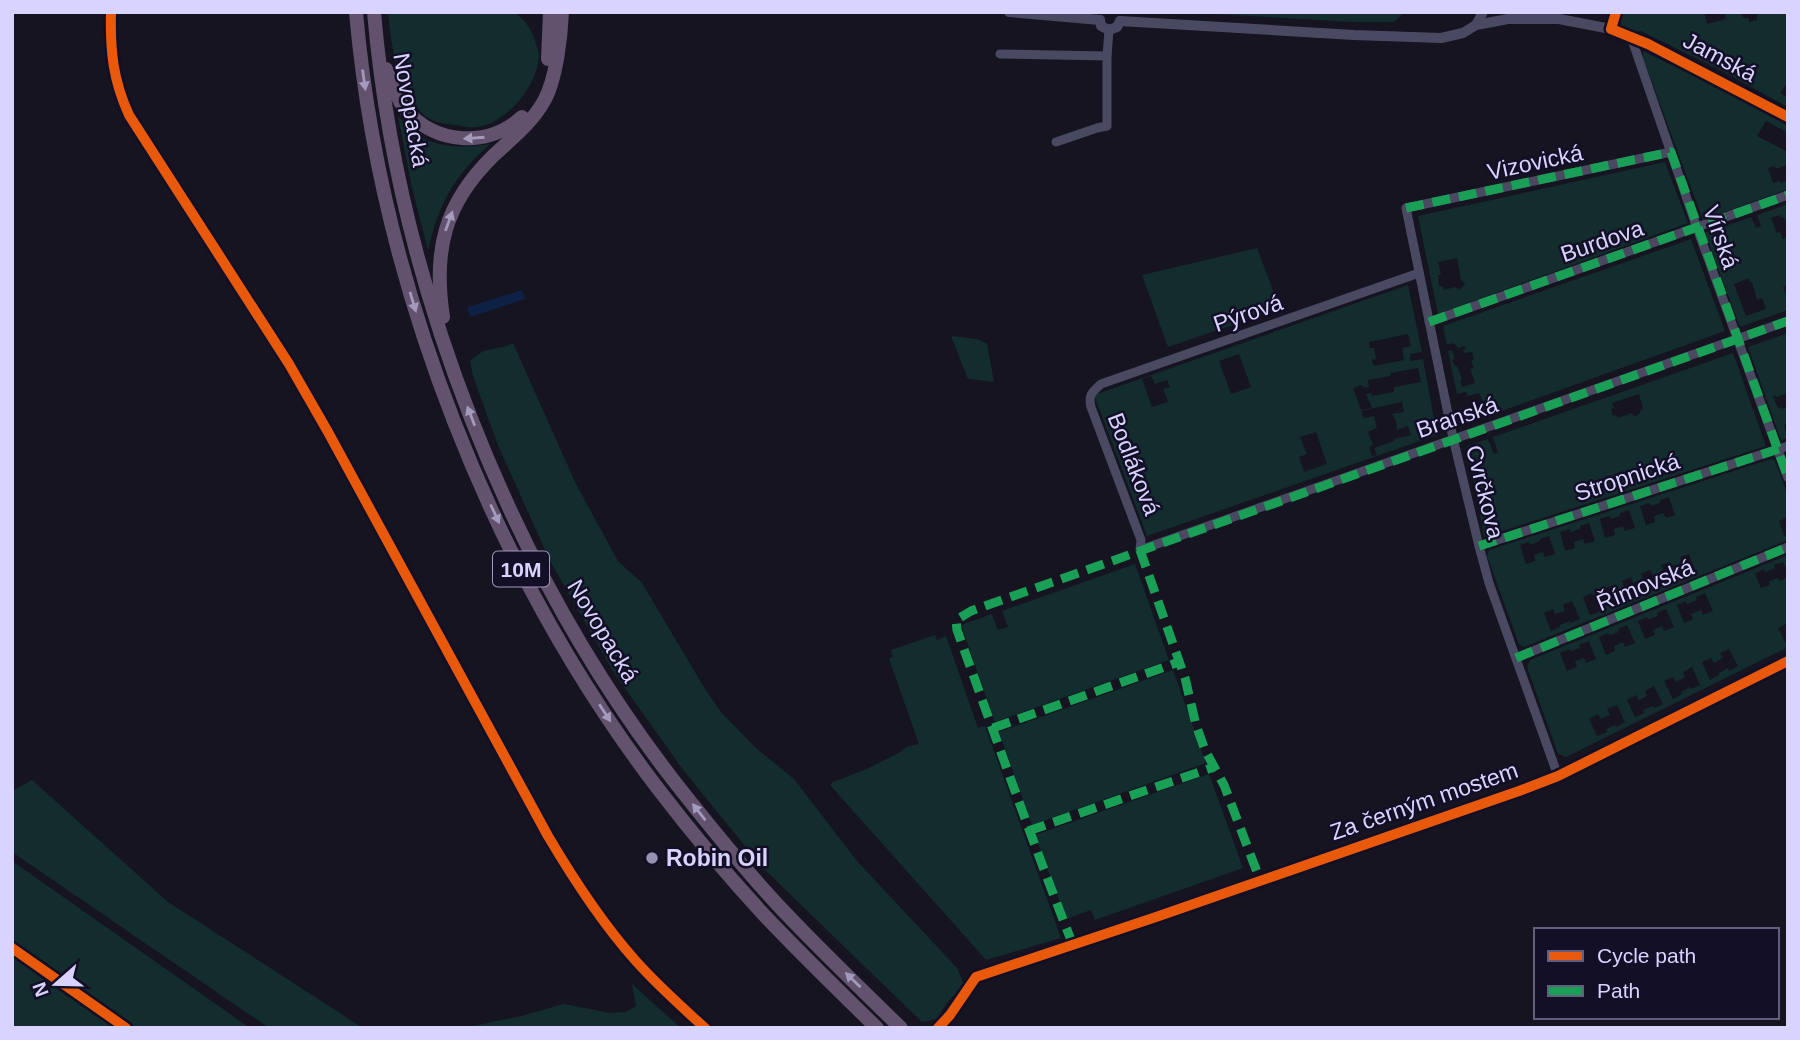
<svg xmlns="http://www.w3.org/2000/svg" width="1800" height="1040" viewBox="0 0 1800 1040" font-family="Helvetica,sans-serif">
<style>
.green{fill:#132c2d;fill-rule:evenodd}
.water{fill:#0d2144}
.lines{fill:none;stroke-linecap:round;stroke-linejoin:round}
.minor{stroke:#4a4962;stroke-width:9}
.tertiary{stroke:#4a4962;stroke-width:10}
.trunk{stroke:#62526e;stroke-width:14}
.quiet{stroke:#1a9f57;stroke-width:9;stroke-dasharray:18 9;stroke-linecap:butt}
.cycleway-casing{stroke:#130f26;stroke-width:15}
.cycleway{stroke:#e8590c;stroke-width:10}
.oneway{fill:#a39abe}
.poi-dot{fill:#9591b1;stroke:#130f26;stroke-width:2.5}
.labels{text-anchor:middle;dominant-baseline:central;stroke-width:5;stroke-linejoin:round;paint-order:stroke}
.shield{fill:#130f26;stroke:#9e99be;stroke-width:2}
.shield-label{font-size:21px;font-weight:bold;fill:#d9d4ff}
.street-label{font-size:23px;fill:#d9d4ff;stroke:#130f26}
.poi-label{font-size:23px;font-weight:bold;fill:#d9d4ff;stroke:#130f26;text-anchor:start}
</style>
<rect width="100%" height="100%" fill="#161421"/>
<g class="green">
<path d="M388,12H512C525,18 530,28 535,40C536,45 539,51 539,55C538,85 507,124 476,127C470,128 462,126 455,125C443,124 430,122 421,112C397,87 391,45 388,12Z"/>
<polygon points="1183,12 1405,12 1394,22 1352,22"/>
<path d="M1622,12H1704L1707,24L1726,19L1725,14H1722L1721,12H1741L1743,18H1749V22L1757,20V12H1778L1779,14L1788,12V82L1780,93L1788,98V107L1722,71L1641,31C1633,32 1626,33 1621,26Z"/>
<polygon points="1643,51 1735,96 1788,126 1788,133 1766,121 1757,136 1788,152 1788,164 1776,169 1774,166 1768,168 1773,183 1779,181 1781,183 1786,181 1788,189 1703,220 1643,58"/>
<path d="M398,116C403,121 408,127 414,132C435,149 465,148 490,144C454,176 439,203 428,250L412,188Z"/>
<path d="M1665,162L1688,223L1438,314L1418,216ZM1457,258L1461,280L1465,283L1460,290L1455,287L1444,290L1443,286H1439L1438,279L1439,278L1438,275H1441L1438,262Z"/>
<path d="M1788,204V226L1784,217L1781,218L1780,215L1771,218L1777,233L1780,232L1783,239L1788,237V285L1783,287C1786,295 1788,301 1788,310L1740,327L1705,233L1751,217L1756,228L1761,226L1757,215ZM1749,278L1750,282H1752L1757,299L1762,298L1766,309L1746,316L1734,284Z"/>
<polygon points="1691,239 1725,331 1471,422 1468,413 1486,408 1479,393 1468,396 1466,392 1457,394 1448,351 1452,350 1455,359 1452,360 1455,366 1457,366 1462,379 1460,381 1462,387 1475,383 1470,369 1474,368 1471,361 1474,359 1472,352 1464,353 1463,350 1466,349 1464,346 1458,348 1454,343 1447,345 1443,326"/>
<polygon points="1257,248 1280,309 1168,347 1142,275"/>
<path d="M1408,285L1422,352L1410,354L1411,361L1423,359L1437,435L1147,536L1094,395ZM1408,334L1411,346L1402,348L1404,360L1374,366L1372,360L1376,359L1374,348H1370L1369,342ZM1239,354L1251,387L1231,394L1219,361ZM1418,368L1421,382L1394,387V392L1372,396L1371,393L1366,394L1372,408L1361,410L1353,388L1362,385L1364,388L1369,387L1368,380L1390,376V373ZM1151,376L1155,384L1167,380L1170,387L1163,389L1168,402L1152,407L1142,379ZM1402,402L1404,412L1392,414L1396,421L1397,430L1408,426L1411,435L1394,439V441L1374,448L1377,455L1372,456L1369,447L1373,445L1368,432L1377,428L1374,416L1364,418L1361,411ZM1316,432L1327,464L1304,472L1299,457L1307,454L1300,437Z"/>
<polygon points="1788,333 1788,393 1776,397 1775,395 1773,396 1778,408 1781,407 1782,409 1788,407 1788,424 1784,425 1786,432 1788,431 1788,438 1781,440 1748,347"/>
<polygon points="951,336 977,339 987,344 994,382 968,379"/>
<polygon points="513,343 576,484 618,561 642,583 705,689 721,712 756,748 794,779 857,861 957,968 964,984 947,1003 937,1019 922,1022 762,867 684,771 614,673 550,561 497,443 473,376 470,361 483,351 507,346"/>
<path d="M1733,353L1766,446L1484,537L1467,446L1488,439L1494,454L1498,452L1493,437ZM1639,394L1643,409L1640,411V413L1634,417L1632,413L1618,418L1616,415L1613,416L1611,409L1614,408L1612,403Z"/>
<path d="M1771,459L1775,461L1788,496V517L1779,521L1784,536L1788,535V540L1524,647L1519,644L1487,556L1489,550ZM1669,497L1675,515L1666,518L1663,513L1654,516L1655,522L1646,525L1640,506L1649,503L1651,506L1660,503V500ZM1629,510L1635,528L1625,531L1623,526L1614,529L1615,535L1605,538L1600,519L1609,516L1611,519L1620,516V513ZM1589,523L1595,541L1585,544L1583,539L1574,542L1575,548L1565,551L1560,532L1569,529L1571,532L1580,529V526ZM1549,536L1555,554L1545,557L1543,552L1534,555L1535,561L1526,564L1520,545L1529,542L1530,545L1540,541V539ZM1689,554L1696,572L1687,576L1686,573L1677,577V580L1668,583L1661,565L1670,562L1672,567L1682,563L1680,557ZM1650,570L1658,588L1648,592L1647,589L1638,593V596L1629,599L1622,581L1631,577L1633,583L1643,579L1641,574ZM1611,586L1619,604L1609,607L1608,605L1599,609V612L1590,615L1583,597L1592,593L1595,598L1604,595L1602,589ZM1572,601L1580,619L1570,623L1569,621L1560,625V627L1551,631L1544,613L1553,609L1555,614L1565,611L1563,605Z"/>
<path d="M1788,555V572L1783,562L1774,565L1775,568L1765,572L1764,569L1755,574L1761,588L1770,585L1769,581L1778,578L1780,581L1788,577V623L1778,628L1785,642L1788,641V647L1566,757L1558,754L1527,667L1530,660ZM1705,593L1713,611L1703,615L1701,610L1691,614L1693,619L1684,623L1677,605L1686,601L1687,604L1697,600L1696,597ZM1666,609L1674,627L1664,631L1662,626L1653,630L1655,635L1645,639L1638,621L1647,617L1648,619L1658,616L1657,613ZM1627,625L1635,643L1625,647L1623,642L1614,646L1615,651L1606,655L1599,637L1608,633L1610,635L1619,632L1618,629ZM1589,641L1596,659L1586,663L1584,658L1575,661L1577,667L1567,671L1560,653L1569,649L1571,651L1580,648L1579,645ZM1729,649L1738,666L1729,671L1728,668L1719,673V675L1710,680L1702,662L1711,658L1714,663L1723,658L1720,653ZM1692,667L1700,685L1691,689L1690,687L1681,692L1682,694L1673,699L1664,681L1673,677L1676,682L1685,677L1683,672ZM1654,686L1663,704L1654,708L1652,706L1643,710L1644,713L1635,717L1627,700L1636,695L1639,700L1647,696L1645,691ZM1617,705L1625,722L1616,727L1615,725L1606,729L1607,732L1597,736L1589,719L1598,714L1601,719L1610,715L1607,709Z"/>
<polygon points="1135,564 1169,660 995,722 961,625 992,614 998,630 1008,627 1002,611"/>
<polygon points="935,635 937,640 946,636 978,728 985,726 1061,938 986,960 830,785 833,782 869,768 899,753 906,747 919,744 889,659 893,657 891,650"/>
<polygon points="1173,670 1206,763 1032,825 999,732"/>
<polygon points="1209,774 1243,868 1095,920 1091,910 1066,919 1035,835"/>
<polygon points="32,780 168,902 363,1028 269,1028 12,852 12,791"/>
<polygon points="12,861 250,1028 132,1028 12,944"/>
<polygon points="12,954 21,960 119,1028 12,1028"/>
<polygon points="632,984 681,1028 464,1028 521,1016 564,1004 610,1013 626,1012 636,1006"/>
</g>
<polygon class="water" points="522,290 525,299 470,317 467,307"/>
<g class="lines">
<g class="minor">
<polyline points="1611,29 1616,12"/>
<polyline points="1631,37 1697,228 1788,478"/>
<polyline points="1000,54 1107,56"/>
<polyline points="1056,142 1097,128 1107,126 1107,56 1109,30"/>
<path d="M1419,273L1101,384C1092,392 1088,395 1091,407L1141,540L1140,550L1788,321"/>
<polyline points="1429,322 1788,195"/>
<polyline points="1479,546 1788,446"/>
<polyline points="1516,658 1788,547"/>
<polyline points="1558,776 1489,583 1479,546 1453,438 1406,208 1671,152"/>
<polyline points="1061,949 1519,791 1558,776 1788,661"/>
</g>
<g class="tertiary">
<polyline points="1009,12 1100,20"/>
<polyline points="1100,20 1101,26 1109,30 1117,27 1120,21"/>
<polyline points="1120,21 1354,35 1441,38 1463,33 1476,25 1483,12"/>
<polyline points="1476,25 1508,19 1559,19 1611,29 1648,44 1788,117"/>
</g>
<g class="trunk">
<path d="M356,12C380,285 493,573 659,790C692,833 728,876 765,916C801,954 839,991 877,1028"/>
<path d="M374,12C397,281 509,568 674,781C707,823 740,864 776,903C816,946 859,987 901,1028"/>
<polyline points="548,59 550,12"/>
<path d="M386,69C391,84 396,97 405,109C435,145 488,148 522,117"/>
<path d="M443,317C433,251 444,204 493,156C511,139 532,123 544,101C556,80 561,37 562,12"/>
</g>
<g class="quiet">
<polyline points="1406,208 1671,152 1788,478"/>
<polyline points="1429,322 1788,195"/>
<polyline points="1479,546 1788,446"/>
<polyline points="1140,550 1185,678 1196,725 1205,750 1224,785 1260,880"/>
<polyline points="1516,658 1788,547"/>
<polyline points="993,728 1179,662"/>
<polyline points="1028,831 1214,767"/>
<path d="M1073,945C1032,841 995,735 957,630L956,620L971,611L1788,321"/>
</g>
<defs>
<g id="cycleway">
<path d="M111,12C110,51 113,80 129,115L289,364L328,432L548,836C574,880 601,922 635,960C656,984 681,1006 705,1028"/>
<polyline points="1616,12 1611,29 1648,44 1788,117"/>
<polyline points="12,948 126,1028"/>
<polyline points="938,1028 950,1015 976,977 1156,917 1519,791 1558,776 1788,661"/>
</g>
</defs>
<use href="#cycleway" class="cycleway-casing"/>
<use href="#cycleway" class="cycleway"/>
</g>
<defs><path id="oneway-solid" d="M-6-.8H1V-3.2L6.5 0L1 3.2V.8H-6Z" transform="scale(1.75)"/></defs>
<g class="oneway">
<use href="#oneway-solid" transform="translate(364 80) rotate(82)"/>
<use href="#oneway-solid" transform="translate(474 138) rotate(176)"/>
<use href="#oneway-solid" transform="translate(449 221) rotate(-70)"/>
<use href="#oneway-solid" transform="translate(413 302) rotate(73)"/>
<use href="#oneway-solid" transform="translate(471 416) rotate(-111)"/>
<use href="#oneway-solid" transform="translate(495 514) rotate(65)"/>
<use href="#oneway-solid" transform="translate(605 713) rotate(57)"/>
<use href="#oneway-solid" transform="translate(699 812) rotate(-128)"/>
<use href="#oneway-solid" transform="translate(853 980) rotate(-136)"/>
</g>
<circle class="poi-dot" cx="652" cy="858" r="7"/>
<g class="labels">
<rect class="shield" x="493" y="551.5" width="56" height="35" rx="5"/>
<g class="shield-label">
<text x="521" y="569">10M</text>
</g>
<g class="street-label">
<text transform="translate(1720 57) rotate(28)">Jamská</text>
<text transform="translate(411 110) rotate(80)">Novopacká</text>
<text transform="translate(1535 162) rotate(-12)">Vizovická</text>
<text transform="translate(1721 237) rotate(71)">Vírská</text>
<text transform="translate(1602 241) rotate(-19)">Burdova</text>
<text transform="translate(1248 313) rotate(-19)">Pýrová</text>
<text transform="translate(1457 417) rotate(-19)">Branská</text>
<text transform="translate(1134 464) rotate(69)">Bodláková</text>
<text transform="translate(1627 477) rotate(-18)">Stropnická</text>
<text transform="translate(1485 492) rotate(76)">Cvrčkova</text>
<text transform="translate(1645 585) rotate(-22)">Římovská</text>
<text transform="translate(603 631) rotate(59)">Novopacká</text>
<text transform="translate(1424 801) rotate(-19)">Za černým mostem</text>
</g>
<g class="poi-label">
<text x="666" y="858">Robin Oil</text>
</g>
</g>
<rect width="1800" height="1040" fill="none" stroke="#d9d4ff" stroke-width="28"/>
<rect x="1534" y="928" width="245" height="91" fill="#130f26" stroke="#625e7d" stroke-width="2"/>
<rect x="1548" y="951" width="35" height="10" fill="#e8590c" stroke="#625e7d" stroke-width="2"/>
<text x="1597" y="963" font-size="21" fill="#d9d4ff">Cycle path</text>
<rect x="1548" y="986" width="35" height="10" fill="#1a9f57" stroke="#625e7d" stroke-width="2"/>
<text x="1597" y="998" font-size="21" fill="#d9d4ff">Path</text>
<g transform="translate(56 984) rotate(250)" stroke="#130f26" stroke-width="5" paint-order="stroke">
<path d="M0-5L12 26L0 18L-12 26Z" fill="#d9d4ff"/>
<text y="-10" font-size="19" font-weight="bold" text-anchor="middle" fill="#d9d4ff">N</text>
</g>
</svg>
